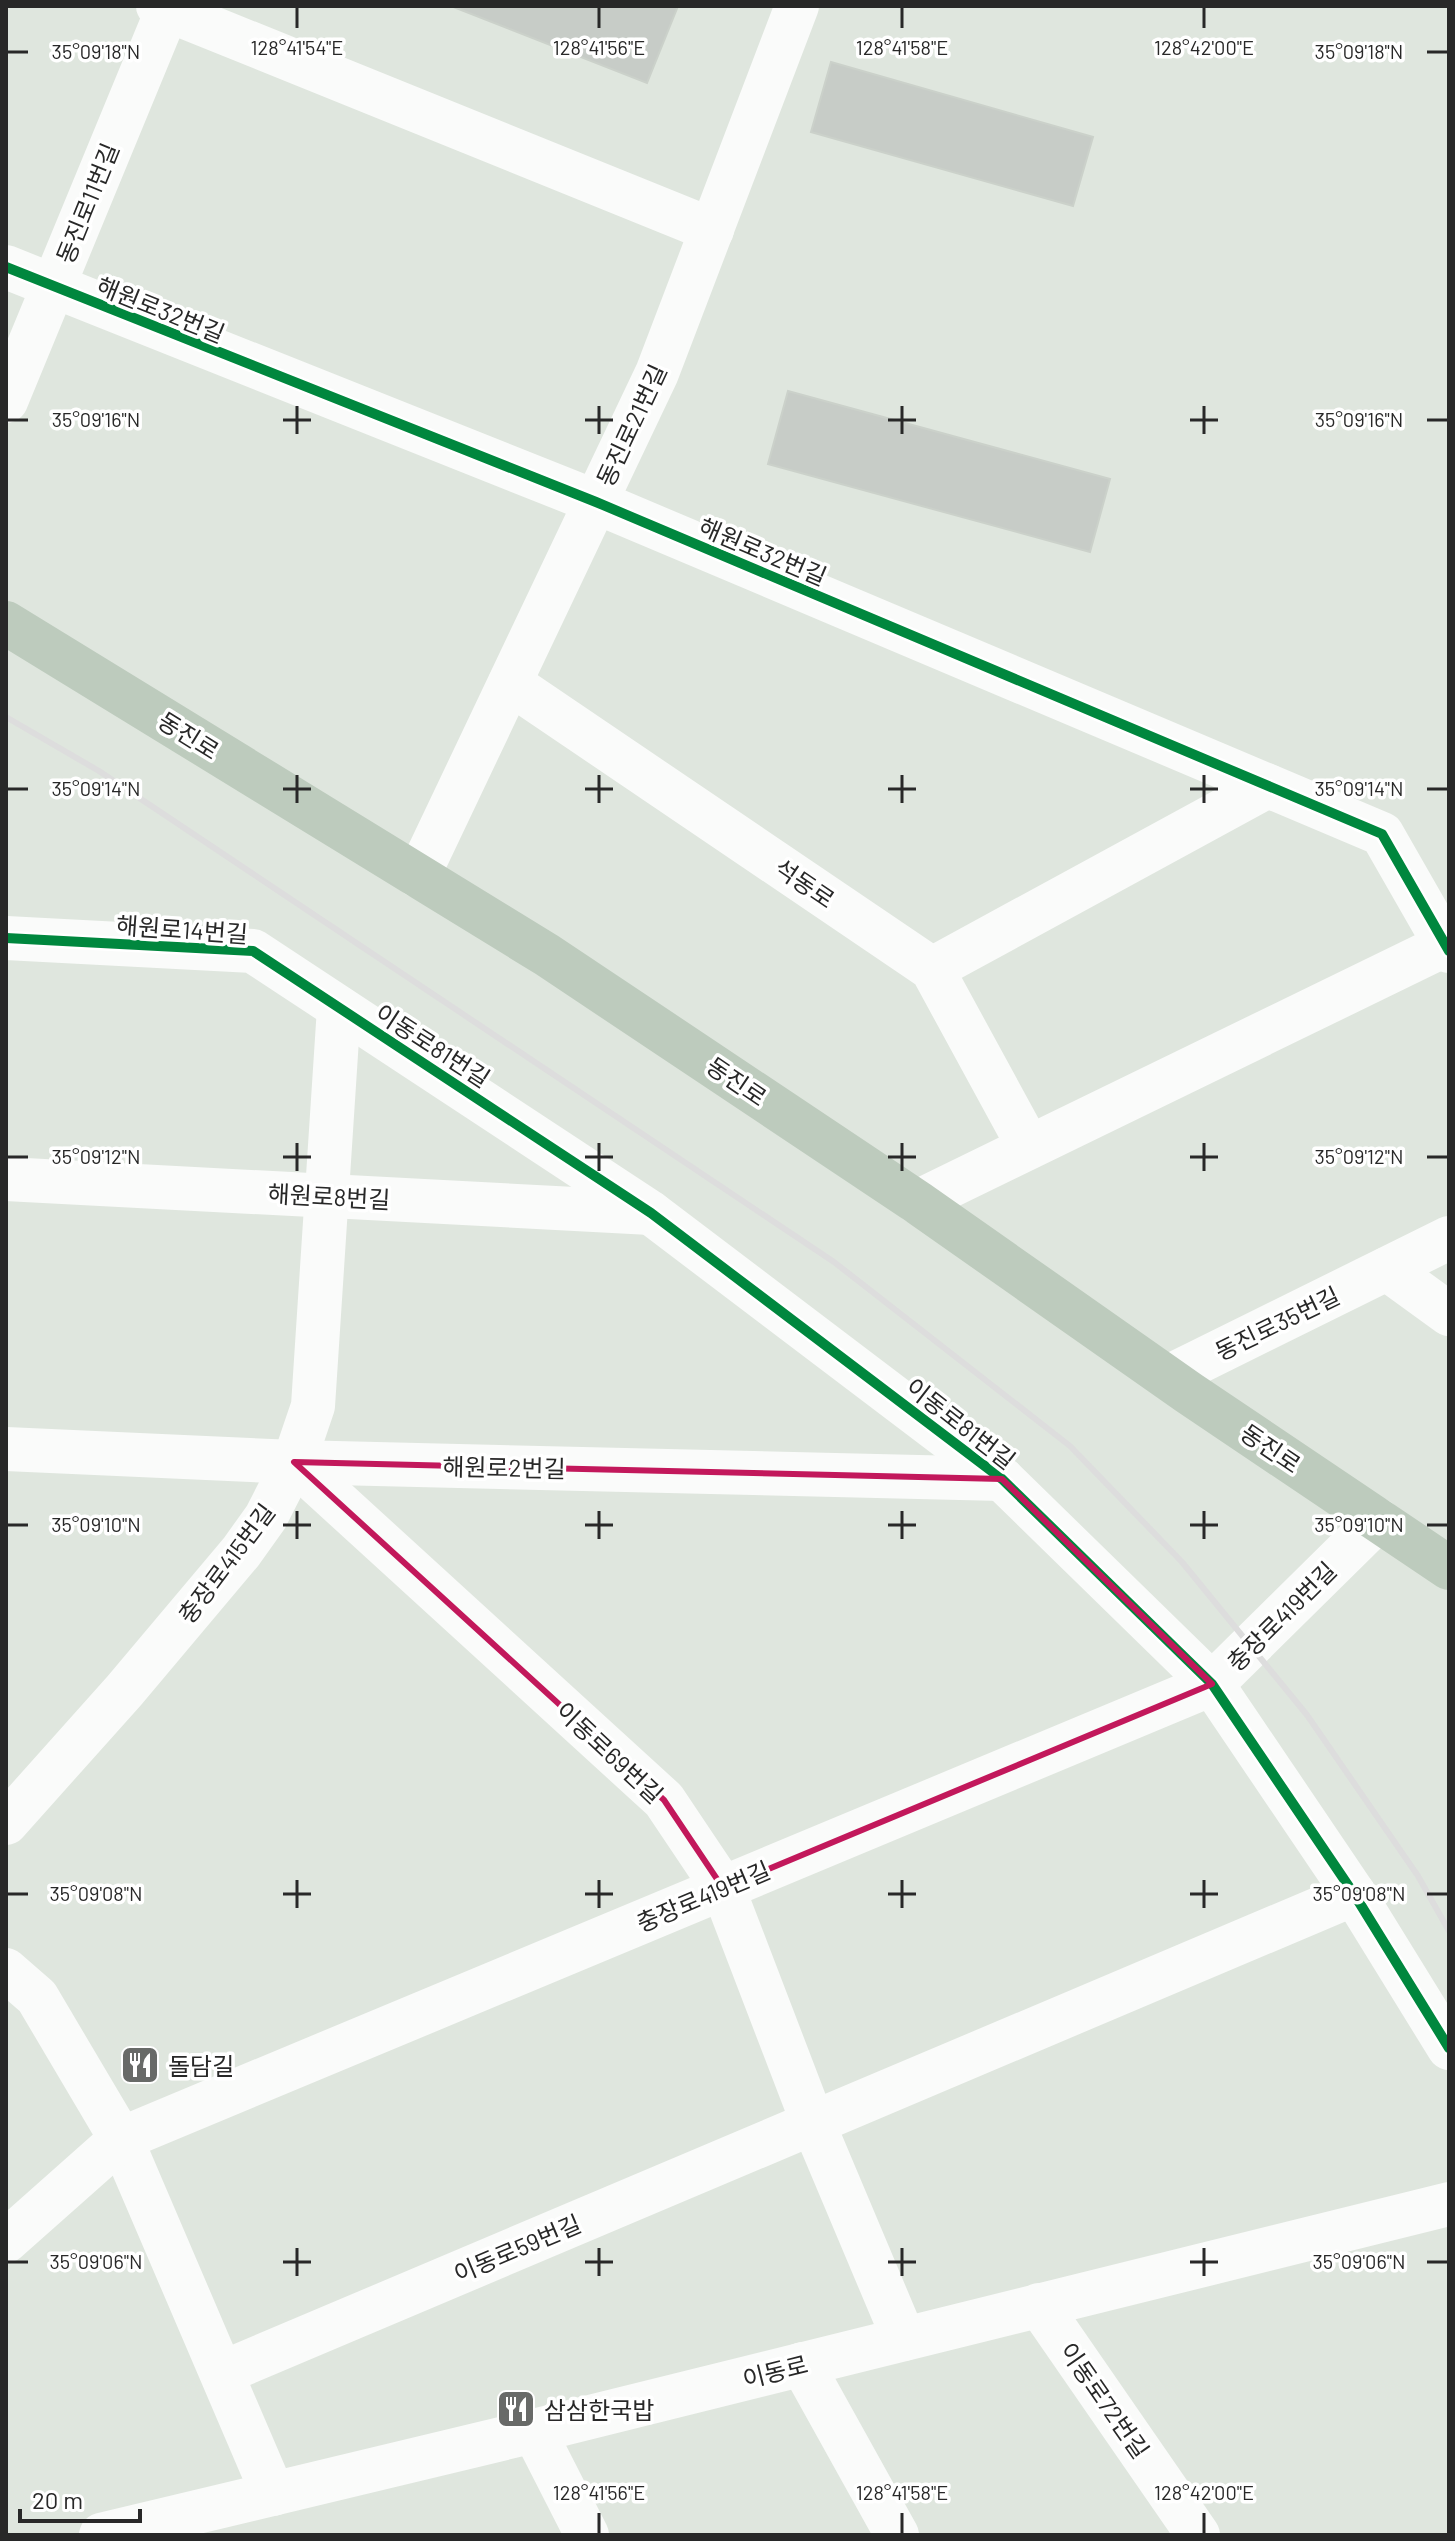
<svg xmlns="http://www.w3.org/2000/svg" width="1455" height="2541" viewBox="0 0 1455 2541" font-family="Barlow,'Noto Sans KR',sans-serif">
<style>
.building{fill:#c7ccc7;stroke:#cbd1ca;stroke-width:2}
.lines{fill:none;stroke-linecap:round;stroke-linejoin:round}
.minor{stroke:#fafbfa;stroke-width:44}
.major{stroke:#bdcbbd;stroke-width:44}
.rail{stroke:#ddd;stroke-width:6}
.cycleway-casing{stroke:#fff;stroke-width:15}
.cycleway{stroke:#00873e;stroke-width:10}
.marked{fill:none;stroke:#c2185b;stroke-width:6;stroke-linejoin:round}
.ticks{fill:none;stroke:#282828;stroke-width:3}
.labels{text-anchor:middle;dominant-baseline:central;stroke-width:7;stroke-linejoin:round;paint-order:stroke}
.street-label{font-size:24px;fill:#282828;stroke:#fff}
.poi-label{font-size:24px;fill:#282828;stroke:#fff;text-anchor:start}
.ticks-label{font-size:20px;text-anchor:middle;fill:#282828;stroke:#fff;stroke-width:7;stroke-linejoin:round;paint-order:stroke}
</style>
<rect width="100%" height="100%" fill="#dfe6de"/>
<g class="building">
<polygon points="451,6 678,6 647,83"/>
<polygon points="831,62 1093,137 1073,206 811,132"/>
<polygon points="788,391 1110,479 1090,552 768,464"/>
</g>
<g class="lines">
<g class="minor">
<polyline points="158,6 712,230"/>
<polyline points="6,267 596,502 1382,834 1449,951"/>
<polyline points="6,401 169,6"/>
<polyline points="510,683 932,969 1029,1147"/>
<polyline points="418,876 657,373 797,6"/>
<polyline points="6,938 253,951 651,1213 1002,1479 1212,1684 1354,1894 1449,2048"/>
<polyline points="932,969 1268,786"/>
<polyline points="6,1179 651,1213"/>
<polyline points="917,1202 1449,943"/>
<polyline points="1387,1269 1449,1314"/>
<polyline points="1168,1377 1449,1238"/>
<polyline points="6,1449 294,1462 1002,1479"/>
<polyline points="294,1462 664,1800 723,1888 813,2123 904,2339"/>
<polyline points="6,1823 124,1691 241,1552 266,1517 294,1462 313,1406 339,1008"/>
<polyline points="6,1970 37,1997 121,2139 273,2494"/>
<polyline points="6,2241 121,2139 1212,1684 1378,1520"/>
<polyline points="1039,2305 1198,2535"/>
<polyline points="802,2364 897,2535"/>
<polyline points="222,2373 1354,1894"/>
<polyline points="534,2431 587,2535"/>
<polyline points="101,2535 534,2431 1449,2204"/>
</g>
<polyline class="major" points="6,623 547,955 917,1202 1189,1393 1449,1568"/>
<polyline class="rail" points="6,717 99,771 834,1262 1070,1446 1182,1562 1307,1715 1418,1876 1449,1931"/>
<defs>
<g id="cycleway">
<polyline points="6,267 596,502 1382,834 1449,951"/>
<polyline points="6,938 253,951 651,1213 1002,1479 1212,1684 1354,1894 1449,2048"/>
</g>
</defs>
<use href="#cycleway" class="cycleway-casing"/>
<use href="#cycleway" class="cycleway"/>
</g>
<path class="marked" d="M294,1462L1002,1479L1212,1684L723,1888L664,1800Z"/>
<path class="ticks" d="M297,8V28M599,8V28M902,8V28M1204,8V28M8,52H28M1427,52H1447M297,406V434M599,406V434M902,406V434M1204,406V434M8,420H28M283,420H311M585,420H613M888,420H916M1190,420H1218M1427,420H1447M297,775V803M599,775V803M902,775V803M1204,775V803M8,789H28M283,789H311M585,789H613M888,789H916M1190,789H1218M1427,789H1447M297,1143V1171M599,1143V1171M902,1143V1171M1204,1143V1171M8,1157H28M283,1157H311M585,1157H613M888,1157H916M1190,1157H1218M1427,1157H1447M297,1511V1539M599,1511V1539M902,1511V1539M1204,1511V1539M8,1525H28M283,1525H311M585,1525H613M888,1525H916M1190,1525H1218M1427,1525H1447M297,1880V1908M599,1880V1908M902,1880V1908M1204,1880V1908M8,1894H28M283,1894H311M585,1894H613M888,1894H916M1190,1894H1218M1427,1894H1447M297,2248V2276M599,2248V2276M902,2248V2276M1204,2248V2276M8,2262H28M283,2262H311M585,2262H613M888,2262H916M1190,2262H1218M1427,2262H1447M599,2513V2533M902,2513V2533M1204,2513V2533"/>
<defs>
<symbol id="restaurant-square" viewBox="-11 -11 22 22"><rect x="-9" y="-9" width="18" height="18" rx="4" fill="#686a68" stroke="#fff"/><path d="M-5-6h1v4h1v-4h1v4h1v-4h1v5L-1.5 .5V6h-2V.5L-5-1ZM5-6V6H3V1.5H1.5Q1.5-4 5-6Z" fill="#fff"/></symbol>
</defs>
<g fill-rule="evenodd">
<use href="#restaurant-square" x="118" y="2043" width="44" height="44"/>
<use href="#restaurant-square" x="494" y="2387" width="44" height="44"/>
</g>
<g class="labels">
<g class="street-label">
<text transform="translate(87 203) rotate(-68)">동진로11번길</text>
<text transform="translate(161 309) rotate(22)">해원로32번길</text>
<text transform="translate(631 425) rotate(-65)">동진로21번길</text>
<text transform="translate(763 551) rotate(23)">해원로32번길</text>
<text transform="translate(189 735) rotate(32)">동진로</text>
<text transform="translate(805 883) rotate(34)">석동로</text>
<text transform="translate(182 929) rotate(4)">해원로14번길</text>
<text transform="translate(433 1045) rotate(33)">이동로81번길</text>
<text transform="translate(737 1081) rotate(34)">동진로</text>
<text transform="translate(329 1196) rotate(3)">해원로8번길</text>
<text transform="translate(1277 1323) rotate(-26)">동진로35번길</text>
<text transform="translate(961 1423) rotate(38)">이동로81번길</text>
<text transform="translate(1271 1448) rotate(34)">동진로</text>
<text transform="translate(504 1467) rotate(1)">해원로2번길</text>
<text transform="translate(226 1563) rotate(-53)">충장로415번길</text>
<text transform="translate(1281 1616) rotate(-45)">충장로419번길</text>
<text transform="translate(610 1752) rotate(43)">이동로69번길</text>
<text transform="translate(703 1896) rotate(-23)">충장로419번길</text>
<text transform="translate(517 2248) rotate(-23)">이동로59번길</text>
<text transform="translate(775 2371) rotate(-14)">이동로</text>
<text transform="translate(1105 2400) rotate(55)">이동로72번길</text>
</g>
<g class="poi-label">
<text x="168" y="2065">돌담길</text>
<text x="544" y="2409">삼삼한국밥</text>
</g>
</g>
<g class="ticks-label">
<text x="297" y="55">128°41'54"E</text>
<text x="599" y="55">128°41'56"E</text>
<text x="902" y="55">128°41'58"E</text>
<text x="1204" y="55">128°42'00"E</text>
<text x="96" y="59">35°09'18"N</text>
<text x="1359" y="59">35°09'18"N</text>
<text x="96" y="427">35°09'16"N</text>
<text x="1359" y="427">35°09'16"N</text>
<text x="96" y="796">35°09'14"N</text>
<text x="1359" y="796">35°09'14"N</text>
<text x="96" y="1164">35°09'12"N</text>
<text x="1359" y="1164">35°09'12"N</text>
<text x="96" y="1532">35°09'10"N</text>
<text x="1359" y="1532">35°09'10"N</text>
<text x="96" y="1901">35°09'08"N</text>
<text x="1359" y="1901">35°09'08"N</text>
<text x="96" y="2269">35°09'06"N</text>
<text x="1359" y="2269">35°09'06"N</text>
<text x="599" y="2500">128°41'56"E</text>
<text x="902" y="2500">128°41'58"E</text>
<text x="1204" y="2500">128°42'00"E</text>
</g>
<rect width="1455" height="2541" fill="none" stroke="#282828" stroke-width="16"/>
<path d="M20 2509v12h120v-12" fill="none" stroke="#282828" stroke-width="4"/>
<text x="32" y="2509" font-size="24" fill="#282828" stroke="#ffffff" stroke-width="6" paint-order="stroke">20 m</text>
</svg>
